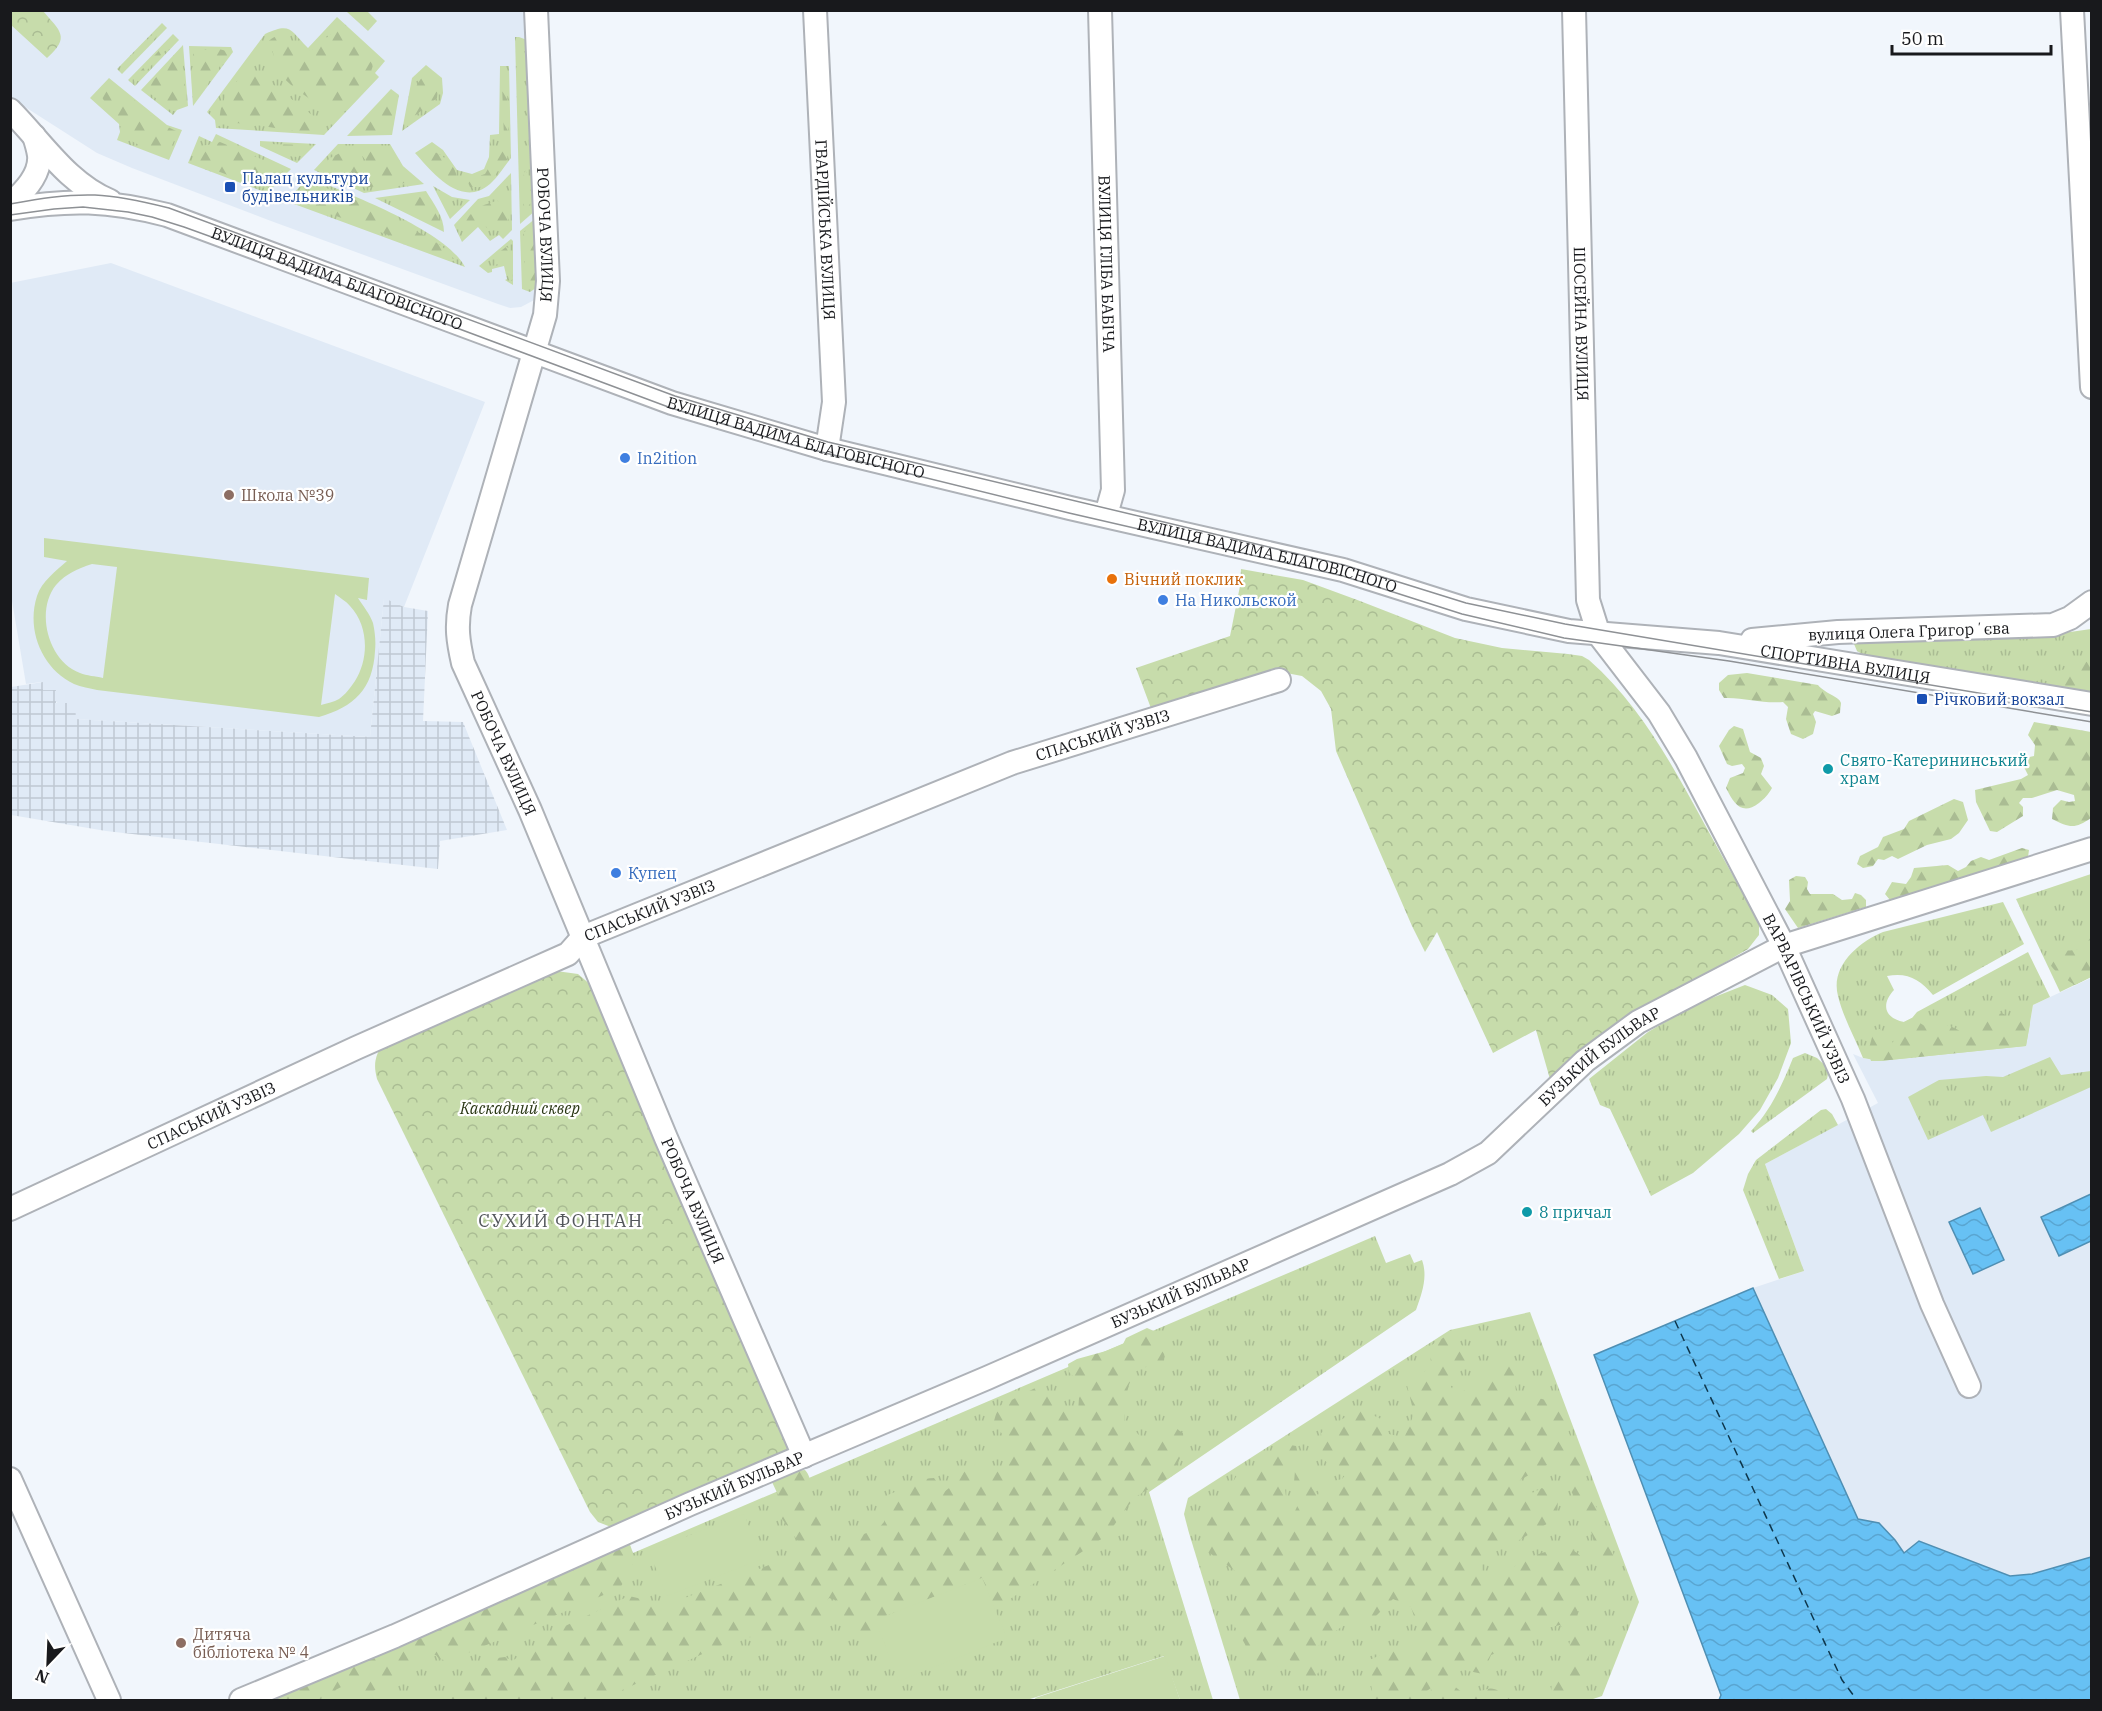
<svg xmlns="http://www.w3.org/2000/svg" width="2102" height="1711" viewBox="0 0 2102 1711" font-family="'IBM Plex Serif',serif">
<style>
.built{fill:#e0eaf6}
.industrial{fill:url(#industrial-grid)}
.grass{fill:url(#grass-tufts)}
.forest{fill:url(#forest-firs)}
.park{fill:url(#park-crowns)}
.pitch{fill:#c7dcab;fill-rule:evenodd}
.water{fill:url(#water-waves);stroke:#4f8fb3;stroke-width:1.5}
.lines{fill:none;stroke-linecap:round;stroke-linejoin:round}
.ferry{stroke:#0e364b;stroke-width:1.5;stroke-dasharray:8 6;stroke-linecap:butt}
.minor-casing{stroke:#aeb2b8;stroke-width:26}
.minor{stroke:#fff;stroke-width:22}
.tram{stroke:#8e9195;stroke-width:1.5}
.transit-dot{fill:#1a4fb4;stroke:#fff;stroke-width:2}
.shop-dot{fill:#3f7fe0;stroke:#fff;stroke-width:2}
.education-dot{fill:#8d6e63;stroke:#fff;stroke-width:2}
.food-dot{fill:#e8710a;stroke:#fff;stroke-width:2}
.culture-dot{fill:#0f9aa8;stroke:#fff;stroke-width:2}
.labels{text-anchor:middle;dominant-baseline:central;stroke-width:4.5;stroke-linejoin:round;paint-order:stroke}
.transit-label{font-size:16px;fill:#164399;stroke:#fff;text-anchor:start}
.street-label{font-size:16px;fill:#18191c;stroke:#fff}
.shop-label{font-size:16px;fill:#366cbe;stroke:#fff;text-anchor:start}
.education-label{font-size:16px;fill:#785e54;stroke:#fff;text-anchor:start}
.food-label{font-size:16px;fill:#c56008;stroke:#fff;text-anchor:start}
.culture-label{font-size:16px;fill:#0d838f;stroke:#fff;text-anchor:start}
.park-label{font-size:16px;font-style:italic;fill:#2a3715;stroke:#fff}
.neighbourhood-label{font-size:18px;letter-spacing:1.5px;fill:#53575c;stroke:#fff}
</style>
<defs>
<pattern id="industrial-grid" width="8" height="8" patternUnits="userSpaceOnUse" patternTransform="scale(1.5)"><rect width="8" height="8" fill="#e0eaf6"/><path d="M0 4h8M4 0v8" fill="none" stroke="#bfc8d2"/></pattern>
<pattern id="grass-tufts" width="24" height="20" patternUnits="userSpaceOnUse" patternTransform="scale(1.5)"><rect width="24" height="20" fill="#c7dcab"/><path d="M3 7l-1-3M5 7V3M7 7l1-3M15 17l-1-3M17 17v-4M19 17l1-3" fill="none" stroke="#aabc93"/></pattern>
<pattern id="forest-firs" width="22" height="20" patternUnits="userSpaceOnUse" patternTransform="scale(1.5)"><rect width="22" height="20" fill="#c7dcab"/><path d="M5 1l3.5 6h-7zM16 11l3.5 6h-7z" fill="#aabc93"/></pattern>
<pattern id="park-crowns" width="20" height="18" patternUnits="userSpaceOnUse" patternTransform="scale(1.5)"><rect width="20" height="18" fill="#c7dcab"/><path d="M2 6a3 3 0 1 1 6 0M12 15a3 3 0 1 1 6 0" fill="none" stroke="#aabc93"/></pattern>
<pattern id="water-waves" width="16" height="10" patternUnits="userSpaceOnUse" patternTransform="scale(1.5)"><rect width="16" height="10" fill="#67c1f4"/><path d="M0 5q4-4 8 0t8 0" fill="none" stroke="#59a5d1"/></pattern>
</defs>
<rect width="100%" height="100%" fill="#f1f6fc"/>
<g class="built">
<polygon points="10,11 528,11 539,286 536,299 521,307 510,308 498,304 271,221 132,168 97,153 11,98"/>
<polygon points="111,263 485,402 404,607 384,599 370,737 75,719 43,690 42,682 26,684 10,589 10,283"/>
<polygon points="2091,978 2091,1557 2032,1574 2010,1576 1919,1541 1904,1553 1895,1540 1879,1523 1858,1519 1753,1288 1804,1271 1765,1164 1878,1103 1853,1054 1863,1058 1880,1061 2026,1046 2033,1005"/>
</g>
<polygon class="industrial" points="384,598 404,607 428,611 423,721 463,722 507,830 440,841 438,869 106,831 11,815 11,687 43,682 43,690 56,690 56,703 75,703 76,719 370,737"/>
<g class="grass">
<polygon points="348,11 367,11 377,21 368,31 347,12"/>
<path d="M337,17L385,61L375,73L379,77L324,135L216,128L215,120L207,112L265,34C291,22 290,30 308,48Z"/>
<polygon points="162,23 167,28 122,74 117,69"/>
<polygon points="173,34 179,40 135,86 128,80"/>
<polygon points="515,37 519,37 527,40 536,210 520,224"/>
<polygon points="183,45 188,106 177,110 173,115 141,90"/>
<polygon points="189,46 231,47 233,52 193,106"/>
<polygon points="426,65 442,78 443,93 440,104 402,131 412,78"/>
<path d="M500,66H509L511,158C504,167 498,177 490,184C461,209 432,172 415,153L432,142L443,150L457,170L472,174L484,169L486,164L489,157L490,135L499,134Z"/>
<polygon points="109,78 167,125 182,130 169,160 117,140 120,132 119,124 90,98"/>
<polygon points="391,89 399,95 392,135 347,136"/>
<polygon points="216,134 291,169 267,193 188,163 199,136 212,142"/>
<polygon points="260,141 316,144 297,163 260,146"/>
<polygon points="338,144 390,144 403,166 424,184 364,193 314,170"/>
<polygon points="511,173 512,230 503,239 499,235 490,241 478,227 462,242 454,225 478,199 489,196"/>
<path d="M309,177C348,194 446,230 465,267L286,201Z"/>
<polygon points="433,186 452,197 470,200 450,219"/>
<path d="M426,191C434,204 444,217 444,232L375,198Z"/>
<polygon points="536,218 539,286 530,292 522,289 520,231"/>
<polygon points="511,239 513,241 513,285 505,280 507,279 504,266 492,269 492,272 488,273 479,266"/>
<polygon points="2091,629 2091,694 1862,654 1857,651 1854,644 1859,639 2070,632"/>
<polygon points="2091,874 2091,977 2060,992 2016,899"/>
<path d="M2003,902L2024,944L1933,995C1920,979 1907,972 1887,976L1894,990C1881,1004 1884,1018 1904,1022L1912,1018L1917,1012L2028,952L2050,997L2033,1005L2026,1046L1880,1061L1863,1058C1855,1038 1843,1017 1838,996C1830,966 1859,942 1883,932Z"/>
<polygon points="1745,985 1772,995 1788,1009 1791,1043 1778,1078 1760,1110 1739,1134 1693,1173 1651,1196 1610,1109 1600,1105 1589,1079 1648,1032 1694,1005"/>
<path d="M1805,1053L1817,1058L1829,1069L1827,1079L1753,1133L1751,1131C1771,1110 1782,1085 1793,1058Z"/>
<polygon points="2050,1057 2061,1075 2091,1071 2091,1087 1991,1132 1983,1115 1928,1140 1908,1097 1939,1080 1986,1076 2003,1077"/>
<polygon points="1826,1109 1832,1114 1838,1125 1765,1164 1804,1271 1779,1279 1743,1190 1748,1174 1756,1160 1821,1110"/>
<path d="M1375,1236L1386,1263L1410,1254L1414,1263L1422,1260C1428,1277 1422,1293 1416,1310L1149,1492L1213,1700H1180L1164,1656L1027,1700H254L628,1539L633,1553Z"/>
<polygon points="1530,1312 1639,1602 1602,1696 1590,1700 1240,1700 1189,1533 1184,1514 1188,1498 1450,1330"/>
</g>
<g class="forest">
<polygon points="161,26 164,29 128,66 124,69 121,69 123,64"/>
<path d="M337,29C355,33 365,44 375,59L370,72L374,79L340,109C334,108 327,107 321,105C308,99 279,79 275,64C272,53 276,54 267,43C279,28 293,41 305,51L312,50Z"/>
<polygon points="174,41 136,82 134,81 134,78 166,43"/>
<polygon points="219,49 230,52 196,100 193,53 200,50"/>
<path d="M180,52C183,59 187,96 185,103L173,111L169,109L146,90L148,86Z"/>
<path d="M253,69L326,126L320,133L301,132L250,124L220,122C218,101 234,79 253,69Z"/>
<path d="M425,75L435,79L438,87L437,98L411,119L408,116C411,103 414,83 425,75Z"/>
<polygon points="506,78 508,86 507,104 509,141 507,160 488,183 480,187 470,187 467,180 485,174 491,164 495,151 504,138 502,84"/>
<path d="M113,86L140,104L156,121L178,132L169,152C155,155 139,145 126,138C124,115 109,113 101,95L106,87Z"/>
<polygon points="392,95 396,98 393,127 387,134 355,133 355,130"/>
<path d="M220,142L273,164L283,172L268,188L259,187L199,164L194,157L197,148C205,144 212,145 220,142Z"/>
<polygon points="269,144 303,145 309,147 297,157 288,156 269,148"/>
<polygon points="367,148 383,152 415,182 387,185 381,182 361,154 362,150"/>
<path d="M431,150C443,155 457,166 457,180C440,179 430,168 425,152Z"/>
<path d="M344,151C358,153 374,172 376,186C356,191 342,181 324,172L323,165L330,158Z"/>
<path d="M525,170C533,182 532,190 531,203L524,210L521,186Z"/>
<path d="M317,186C346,191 371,209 397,222C418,233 439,239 454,259L295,201L301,191Z"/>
<polygon points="416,196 427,199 441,223 440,228 398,207 395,203 396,199"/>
<path d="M497,201L508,202C513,211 509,219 505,228L491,231C483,224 478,222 468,226L465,225C469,210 484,204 497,201Z"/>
<polygon points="533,225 537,285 529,287 526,283 523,233"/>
<polygon points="506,247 509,248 513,279 510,281 506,262 495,265 498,253"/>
<polygon points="2091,659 2091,694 2069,690 2060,680 2061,670 2077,667"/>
<path d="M1747,673L1818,685C1824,693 1840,697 1841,703C1841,706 1840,709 1840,713L1832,716L1815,711L1813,714L1816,722L1813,734L1803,739L1791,734L1786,719L1788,707L1783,702C1763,704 1743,697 1724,698L1719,690V683L1728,675Z"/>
<path d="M2034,722L2091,732V818C2075,829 2070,828 2052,819L2053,808L2061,800L2069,802L2075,801L2074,795L2057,790L2032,798H2023L2019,803L2023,807V816L1997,832L1990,831L1976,802L1975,790L2021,779L2028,775L2024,767L2025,758L2034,756L2035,745L2028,735Z"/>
<path d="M1734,726L1743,729L1750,752L1761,758L1764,766L1761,774L1772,788C1768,795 1765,798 1759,803C1742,816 1734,804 1726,788L1730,778L1743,773L1745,768L1742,764L1732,766L1727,764L1719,746L1729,730Z"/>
<polygon points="1954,799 1963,802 1968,820 1959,833 1951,839 1927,845 1898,859 1892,856 1884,860 1878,859 1873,866 1863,868 1857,864 1860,856 1878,847 1883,837 1904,829 1909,821"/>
<polygon points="2022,848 2029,850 2028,857 1890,900 1885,894 1892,882 1906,884 1911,877 1914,868 1948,865 1958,871 1966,867 1971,861 1981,857 1989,860"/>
<polygon points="1796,876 1805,877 1808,882 1807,889 1810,894 1833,894 1842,900 1852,899 1855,893 1861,895 1866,900 1866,907 1798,928 1785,909 1790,901 1789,880"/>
<path d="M2091,937V977L2075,985C2063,977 2045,967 2047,951C2066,948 2078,957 2091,937Z"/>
<path d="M1997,1013L2004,1014L2009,1019L2019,1014L2027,1015L2030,1024L2026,1046L1880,1061H1871L1868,1052L1874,1030L1880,1029L1888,1045L1892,1044L1895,1038L1896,1026L1912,1018L1931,1030C1945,1023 1951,1025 1963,1033L1978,1027Z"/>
<path d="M1147,1328L1154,1331L1153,1341L1158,1346L1165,1349L1164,1361L1134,1371L1125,1396L1124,1420L1140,1436L1153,1440L1161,1431L1172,1426L1183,1433L1184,1449L1172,1476L1135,1497L1106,1536L995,1609L982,1578L875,1620L880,1633L872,1639C850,1636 846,1620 838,1601L829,1598C822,1604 828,1614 830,1623L823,1632L738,1638L600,1700H443C453,1697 463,1694 466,1683C468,1675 466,1671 472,1664C481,1665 486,1669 494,1669L497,1658L505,1657L512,1661L563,1627L629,1596L667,1605L805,1551L775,1509L774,1503L779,1497L772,1482C782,1472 792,1471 805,1470C814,1480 809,1491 809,1503L824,1517L828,1525L824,1535L826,1542L835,1544L878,1529L884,1522L886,1514L880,1504L883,1497L895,1492L891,1483H900L909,1486C920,1483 922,1478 934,1478L944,1492L958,1481L967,1467L981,1466L986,1474L998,1471L1004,1463L1002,1434L994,1421L998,1407L1041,1385L1069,1412H1078C1079,1396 1082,1384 1069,1372L1068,1364L1077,1359L1106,1351L1123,1344L1126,1338Z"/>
<path d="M1451,1333L1463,1347L1468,1362L1458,1374L1446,1379L1455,1393C1483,1388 1482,1375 1502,1360C1512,1361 1516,1363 1520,1372L1515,1381L1516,1393L1522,1399L1538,1398L1558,1403L1619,1569L1618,1575L1611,1576L1597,1554L1591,1531L1583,1522L1582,1507L1570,1490L1567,1468L1549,1464L1520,1480L1518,1491L1528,1495L1542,1488L1558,1499L1557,1518L1509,1546L1482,1556L1481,1573L1499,1578C1520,1561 1527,1557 1552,1550L1565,1557L1569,1547L1582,1557L1586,1571L1579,1592L1577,1616L1592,1642C1587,1663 1585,1701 1557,1700L1551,1693L1552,1681L1565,1661L1571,1637L1560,1625L1535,1631L1521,1655L1506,1649L1491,1655L1483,1674L1454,1668L1453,1685L1469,1698C1490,1686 1492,1684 1511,1700H1430L1431,1688L1414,1700H1370L1373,1696L1367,1661L1392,1650L1416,1654L1420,1635L1411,1607L1393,1599L1373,1619H1353L1321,1641L1316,1651L1320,1670L1313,1680L1301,1682L1290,1660L1284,1656L1275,1670L1259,1664L1249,1651L1228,1615L1238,1597L1235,1571L1204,1549L1199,1530L1209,1509L1222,1500L1242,1467L1254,1469L1279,1443L1296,1446L1298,1454L1284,1480L1286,1497L1280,1511L1281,1516L1289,1517L1295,1511L1303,1494L1294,1482L1295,1471L1302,1468L1312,1470L1316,1480L1312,1488L1318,1495L1322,1484L1342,1479L1347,1473L1336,1470L1323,1459L1321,1433L1344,1418L1362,1410L1383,1420L1389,1434L1404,1438L1414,1414L1407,1385L1431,1366L1430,1346Z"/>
<polygon points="624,1545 632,1553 633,1564 626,1568 626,1578 620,1588 449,1661 439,1659 436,1655 426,1655 398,1668 387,1685 373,1691 360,1691 356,1685 345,1685 322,1697 321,1700 254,1700"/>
</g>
<g class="park">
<path d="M10,11H43C60,31 71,37 47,58L11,25Z"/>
<path d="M1241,569L1303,580L1360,601L1455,638L1502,648L1568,654L1582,656L1589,660C1640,705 1673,766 1705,825C1723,858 1741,890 1759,922V935L1748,949L1635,1015L1550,1079L1536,1030L1493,1053L1437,932L1425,952L1412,926L1336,751L1331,709L1321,691L1302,676L1281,672L1152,711L1136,668L1230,636L1240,586Z"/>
<path d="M549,970L578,974L592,986L790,1446L784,1457L611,1527L598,1522L590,1512L377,1079C373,1063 375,1055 385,1041Z"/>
</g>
<g class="pitch">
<path d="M44,538L369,578L367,600L358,598C363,606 370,614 373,623C375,632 376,642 375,651C373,689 354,707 319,717L97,690C90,688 81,687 74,684C42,669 26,630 37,596C42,581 56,571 67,561L44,557ZM92,564L117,567L103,678C95,676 87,676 80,673C48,661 35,611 56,585C67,573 77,569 92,564ZM335,594C340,598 346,601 350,606C369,626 369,659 355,681C351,687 345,695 339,699C334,702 327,703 321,705Z"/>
<polygon points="744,1514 762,1559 667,1596 649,1551"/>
<polygon points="982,1578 1007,1638 899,1681 875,1620"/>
<polygon points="1165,1656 1180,1700 1036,1700 1035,1698"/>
</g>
<g class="water">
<polygon points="2091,1194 2091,1241 2059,1256 2041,1217"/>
<polygon points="1980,1208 2004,1260 1973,1274 1949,1222"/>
<polygon points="1753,1288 1858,1519 1879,1523 1895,1540 1904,1553 1919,1541 2010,1576 2032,1574 2091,1557 2091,1700 1719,1700 1721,1695 1594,1355"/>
</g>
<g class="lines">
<polyline class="ferry" points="1675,1321 1842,1680 1857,1700"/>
<defs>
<g id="minor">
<path id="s1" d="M536,10L548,281L545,315L460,605C456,627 458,641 463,663L530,810L666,1138L804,1456"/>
<path id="s2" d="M815,10L834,402L827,449"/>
<path id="s3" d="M1100,10L1113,490L1106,515"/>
<path id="s4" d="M1574,10L1588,600L1599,635L1659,713L1686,758L1784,946L1853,1099L1932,1304L1969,1386"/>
<polyline points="2072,10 2092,387"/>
<path d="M10,110C42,142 67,183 110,201"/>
<path d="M10,204C24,192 41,174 39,155C38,149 36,142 34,136"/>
<path id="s5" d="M10,209C70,199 108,200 167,215L672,403L827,449L1070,508L1343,570L1466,609L1569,631L1719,643L2092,704"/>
<polyline points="1752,640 1838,632 2053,625 2070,618 2092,602"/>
<path id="s6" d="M10,1209L356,1048L568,954L583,937L1012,763L1279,680"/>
<polyline points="10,1479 109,1700"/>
<path id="s7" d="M241,1700L395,1636L690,1504L987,1378L1450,1174L1488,1153L1585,1061L1638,1022L1784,946L2092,849"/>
</g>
</defs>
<use href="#minor" class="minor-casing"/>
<use href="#minor" class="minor"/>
<g class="tram">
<path d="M10,204C38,199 66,194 95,195C120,196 145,202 169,208L675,396L828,442L1344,565L1466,603L1565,624L2092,712"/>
<polyline points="10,215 54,209 83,207 128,212 152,217 184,227 256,253 671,408 789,444 1069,513 1343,576 1462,614 1564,638 1729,661 2092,722"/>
</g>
</g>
<g class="transit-dot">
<rect x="224" y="181" width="12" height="12" rx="3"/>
<rect x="1916" y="693" width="12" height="12" rx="3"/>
</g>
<g class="shop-dot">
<circle cx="625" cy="458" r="6"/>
<circle cx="1163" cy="600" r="6"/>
<circle cx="616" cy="873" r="6"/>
</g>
<g class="education-dot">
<circle cx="229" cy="495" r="6"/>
<circle cx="181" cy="1643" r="6"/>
</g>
<circle class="food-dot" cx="1112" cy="579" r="6"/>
<g class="culture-dot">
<circle cx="1828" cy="769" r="6"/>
<circle cx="1527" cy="1212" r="6"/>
</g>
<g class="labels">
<g class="transit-label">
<text x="242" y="178">Палац культури<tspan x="242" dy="18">будівельників</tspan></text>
<text x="1934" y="699">Річковий вокзал</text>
</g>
<g class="street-label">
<text stroke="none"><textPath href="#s2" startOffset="220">ГВАРДІЙСЬКА ВУЛИЦЯ</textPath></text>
<text stroke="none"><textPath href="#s1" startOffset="225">РОБОЧА ВУЛИЦЯ</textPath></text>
<text stroke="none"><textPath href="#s3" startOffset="254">ВУЛИЦЯ ГЛІБА БАБІЧА</textPath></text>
<text stroke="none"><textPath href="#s5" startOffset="340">ВУЛИЦЯ ВАДИМА БЛАГОВІСНОГО</textPath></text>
<text stroke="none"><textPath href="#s4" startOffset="314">ШОСЕЙНА ВУЛИЦЯ</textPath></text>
<text stroke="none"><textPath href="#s5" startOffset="826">ВУЛИЦЯ ВАДИМА БЛАГОВІСНОГО</textPath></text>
<text stroke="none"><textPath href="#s5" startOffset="1312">ВУЛИЦЯ ВАДИМА БЛАГОВІСНОГО</textPath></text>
<text transform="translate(1909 631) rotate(-2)">вулиця Олега Григорʼєва</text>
<text stroke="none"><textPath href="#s5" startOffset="1902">СПОРТИВНА ВУЛИЦЯ</textPath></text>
<text stroke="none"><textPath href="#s6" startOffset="1194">СПАСЬКИЙ УЗВІЗ</textPath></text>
<text stroke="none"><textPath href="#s1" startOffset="765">РОБОЧА ВУЛИЦЯ</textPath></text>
<text stroke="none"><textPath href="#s6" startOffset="708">СПАСЬКИЙ УЗВІЗ</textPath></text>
<text stroke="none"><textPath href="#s4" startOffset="1047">ВАРВАРІВСЬКИЙ УЗВІЗ</textPath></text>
<text stroke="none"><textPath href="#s7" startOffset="1510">БУЗЬКИЙ БУЛЬВАР</textPath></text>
<text stroke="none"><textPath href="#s6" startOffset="222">СПАСЬКИЙ УЗВІЗ</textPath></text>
<text stroke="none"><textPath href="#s1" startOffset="1251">РОБОЧА ВУЛИЦЯ</textPath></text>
<text stroke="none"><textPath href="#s7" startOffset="1024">БУЗЬКИЙ БУЛЬВАР</textPath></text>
<text stroke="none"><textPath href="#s7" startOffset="538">БУЗЬКИЙ БУЛЬВАР</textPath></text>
</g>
<g class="shop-label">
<text x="637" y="458">In2ition</text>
<text x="1175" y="600">На Никольской</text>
<text x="628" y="873">Купец</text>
</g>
<g class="education-label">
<text x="241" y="495">Школа №39</text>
<text x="193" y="1634">Дитяча<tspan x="193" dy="18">бібліотека № 4</tspan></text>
</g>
<g class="food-label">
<text x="1124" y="579">Вічний поклик</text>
</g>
<g class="culture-label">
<text x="1840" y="760">Свято-Катерининський<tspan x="1840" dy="18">храм</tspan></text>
<text x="1539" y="1212">8 причал</text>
</g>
<g class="park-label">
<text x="520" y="1108">Каскадний сквер</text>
</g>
<g class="neighbourhood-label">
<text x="561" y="1220">СУХИЙ ФОНТАН</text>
</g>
</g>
<rect width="2102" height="1711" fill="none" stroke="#18191c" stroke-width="24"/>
<g transform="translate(48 1663) rotate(203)" stroke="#ffffff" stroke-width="4.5" paint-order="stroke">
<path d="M0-4.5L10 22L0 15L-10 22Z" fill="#18191c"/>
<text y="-9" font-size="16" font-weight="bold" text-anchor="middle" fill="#18191c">N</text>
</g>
<path d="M1892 45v9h159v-9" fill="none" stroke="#18191c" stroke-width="3"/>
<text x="1901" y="45" font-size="18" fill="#18191c" stroke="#ffffff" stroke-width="4.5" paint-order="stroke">50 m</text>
</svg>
